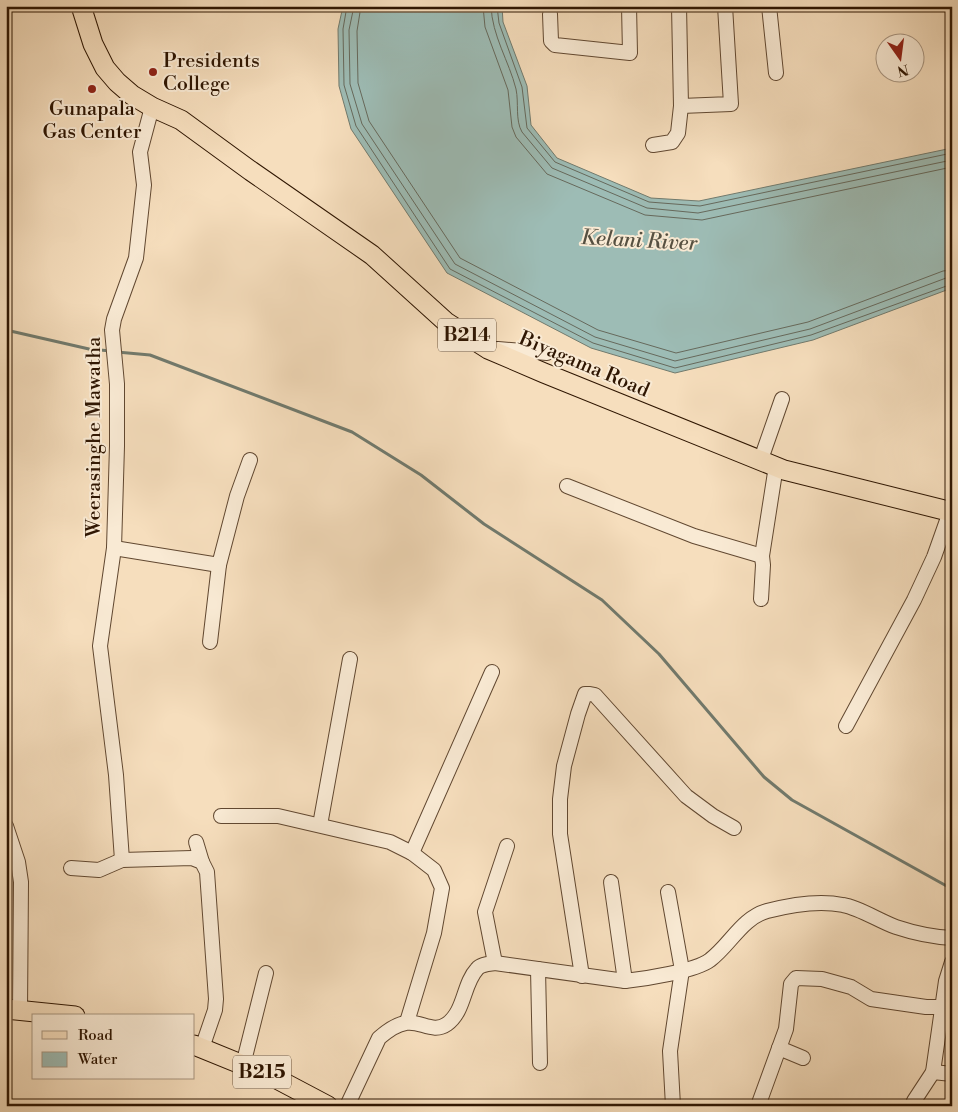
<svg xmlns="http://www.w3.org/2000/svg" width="958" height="1112" viewBox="0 0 958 1112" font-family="'Libre Bodoni',serif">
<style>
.water{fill:#9dbcb5;stroke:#717a6d}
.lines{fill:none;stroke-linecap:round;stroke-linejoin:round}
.shore{stroke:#66695c;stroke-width:1}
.stream{stroke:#717a6d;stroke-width:3}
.minor-casing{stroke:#614831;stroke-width:16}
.major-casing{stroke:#2f1602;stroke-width:21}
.minor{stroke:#f9ead4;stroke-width:14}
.major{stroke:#f6debd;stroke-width:19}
.poi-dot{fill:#8f2418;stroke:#f9ead4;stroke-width:2}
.labels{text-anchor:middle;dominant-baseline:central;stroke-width:4;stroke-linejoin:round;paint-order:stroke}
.shield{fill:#f9ead4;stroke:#6c5641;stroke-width:1}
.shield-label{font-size:19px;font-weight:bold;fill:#2f1602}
.poi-label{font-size:20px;fill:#2f1602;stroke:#f9ead4;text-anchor:start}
.street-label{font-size:20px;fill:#2f1602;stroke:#f9ead4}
.water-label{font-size:21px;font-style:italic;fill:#565041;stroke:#f9ead4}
</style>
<rect width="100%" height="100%" fill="#f6debd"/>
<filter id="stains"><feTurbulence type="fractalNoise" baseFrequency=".004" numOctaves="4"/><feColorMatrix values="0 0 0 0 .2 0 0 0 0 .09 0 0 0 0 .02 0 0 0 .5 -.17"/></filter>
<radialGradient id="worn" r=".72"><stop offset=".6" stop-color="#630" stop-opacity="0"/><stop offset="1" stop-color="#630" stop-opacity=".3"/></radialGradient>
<polygon class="water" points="343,6 502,6 503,22 527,86 531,125 557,158 651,198 699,201 952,148 952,288 813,340 675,373 591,348 447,273 351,129 339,86 338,29"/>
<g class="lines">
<g class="shore">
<polyline points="347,6 343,29 344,85 356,126 450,269 593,343 675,368 811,335 952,284"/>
<polyline points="354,6 349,30 350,84 362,124 455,264 595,337 675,361 810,329 946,278 952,277"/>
<polyline points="361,6 357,31 358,83 369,121 460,258 598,330 676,353 808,322 943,271 952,270"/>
<polyline points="483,6 485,27 508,90 512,127 516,137 547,174 645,215 702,220 952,167"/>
<path d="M491,6C492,36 509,61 516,89C519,103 515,120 522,132L552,168L647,208L698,213L952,160"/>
<polyline points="497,6 499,23 522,87 527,128 555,162 649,202 700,206 952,153"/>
</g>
<g class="stream">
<polyline points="6,330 89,349 111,351"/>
<polyline points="117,352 150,355 352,432 421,475 484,524 602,600 659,654 764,777 792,800 952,889"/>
</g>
<defs>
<g id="minor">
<polyline points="769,6 776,73"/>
<polyline points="550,14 551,41 555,45 630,53 629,6"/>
<polyline points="681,106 731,104 725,6"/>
<polyline points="653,145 672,142 678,133 681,106 679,6"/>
<polyline points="498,349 547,353"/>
<polyline points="760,462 782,399"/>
<polyline points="567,486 694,536 762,556"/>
<polyline points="114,548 219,565 237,496 250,460"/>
<polyline points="761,599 763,565 762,556 776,466"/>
<polyline points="210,642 219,565"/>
<polyline points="846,726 914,600 934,557 950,512"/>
<polyline points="221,816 278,816 390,842 412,853 434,870 442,888 434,933 407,1022"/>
<polyline points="320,825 350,659"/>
<polyline points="6,826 18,862 21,882 20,1010"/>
<polyline points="196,842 202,862"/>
<polyline points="412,853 492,672"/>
<polyline points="122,860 116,775 100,646 114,548 117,446 117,384 112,330 114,319 136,258 144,185 140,152 152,107"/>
<polyline points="71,868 99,870 122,860 192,858 202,862 207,872 216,999 215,1010 202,1048"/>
<polyline points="611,882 625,981"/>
<polyline points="668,892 682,970 670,1051 673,1106"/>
<polyline points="495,963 485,912 507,846"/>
<polyline points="538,969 540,1063"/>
<polyline points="582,976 560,834 560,799 564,766 578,714 585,694 590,694 595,695 686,796 713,816 734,828"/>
<polyline points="779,1048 803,1058"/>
<polyline points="243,1065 266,973"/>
<polyline points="933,1072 952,1074"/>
<polyline points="914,1101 933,1072 946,981 952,962"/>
<path d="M347,1106L379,1038C386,1032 396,1024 406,1023C420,1020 433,1034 447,1024C465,1011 463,984 477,969C481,964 489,964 495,963L625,981C644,979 696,971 710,960C730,945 742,918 767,911C790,905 819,900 843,905C860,908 879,921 896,927C914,933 933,937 952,938"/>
<polyline points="758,1106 786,1029 791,984 796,978 822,979 851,987 871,999 926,1007 952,1007"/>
</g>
<g id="major">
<polyline points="81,6 93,44 105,68 117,82 132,95 152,107 181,120 251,171 372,255 446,322 488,349 544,373 784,470 952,512"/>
<polyline points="6,1009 75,1016"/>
<polyline points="194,1045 275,1078 328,1106"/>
</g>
</defs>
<use href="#minor" class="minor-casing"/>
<use href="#major" class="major-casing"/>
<use href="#minor" class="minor"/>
<use href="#major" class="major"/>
</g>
<g class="poi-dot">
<circle cx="153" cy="72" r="5"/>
<circle cx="92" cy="89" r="5"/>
</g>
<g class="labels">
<g class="shield">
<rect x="438" y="318.5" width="58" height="33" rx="4"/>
<rect x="233" y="1055.5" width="58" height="33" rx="4"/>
</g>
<g class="shield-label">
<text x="467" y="335">B214</text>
<text x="262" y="1072">B215</text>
</g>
<g class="poi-label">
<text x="163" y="61">Presidents<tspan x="163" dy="23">College</tspan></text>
<text x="92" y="109" text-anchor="middle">Gunapala<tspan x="92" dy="23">Gas Center</tspan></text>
</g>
<g class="street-label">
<text transform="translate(584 365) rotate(23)">Biyagama Road</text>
<text transform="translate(94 437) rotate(-90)">Weerasinghe Mawatha</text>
</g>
<g class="water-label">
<text transform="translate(639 241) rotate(3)">Kelani River</text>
</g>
</g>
<rect width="958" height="1112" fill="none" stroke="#f6debd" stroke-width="25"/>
<rect x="8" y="8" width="943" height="1097" fill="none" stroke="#2f1602" stroke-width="2.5"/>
<rect x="12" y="12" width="933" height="1087" fill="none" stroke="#2f1602"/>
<rect x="32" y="1014" width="162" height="65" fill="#f9ead4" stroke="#a89580"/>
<rect x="42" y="1031" width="25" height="8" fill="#f6debd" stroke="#a89580"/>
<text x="78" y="1040" font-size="15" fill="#2f1602">Road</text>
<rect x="42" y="1052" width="25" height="15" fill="#9dbcb5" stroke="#a89580"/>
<text x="78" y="1064" font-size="15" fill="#2f1602">Water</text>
<g transform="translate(900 58) rotate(166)"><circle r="24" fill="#f9ead4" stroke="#a89580"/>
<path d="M0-4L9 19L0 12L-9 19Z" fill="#8f2418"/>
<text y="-8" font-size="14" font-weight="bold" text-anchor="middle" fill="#2f1602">N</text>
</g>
<rect width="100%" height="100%" filter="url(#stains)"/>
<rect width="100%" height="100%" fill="url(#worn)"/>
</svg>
